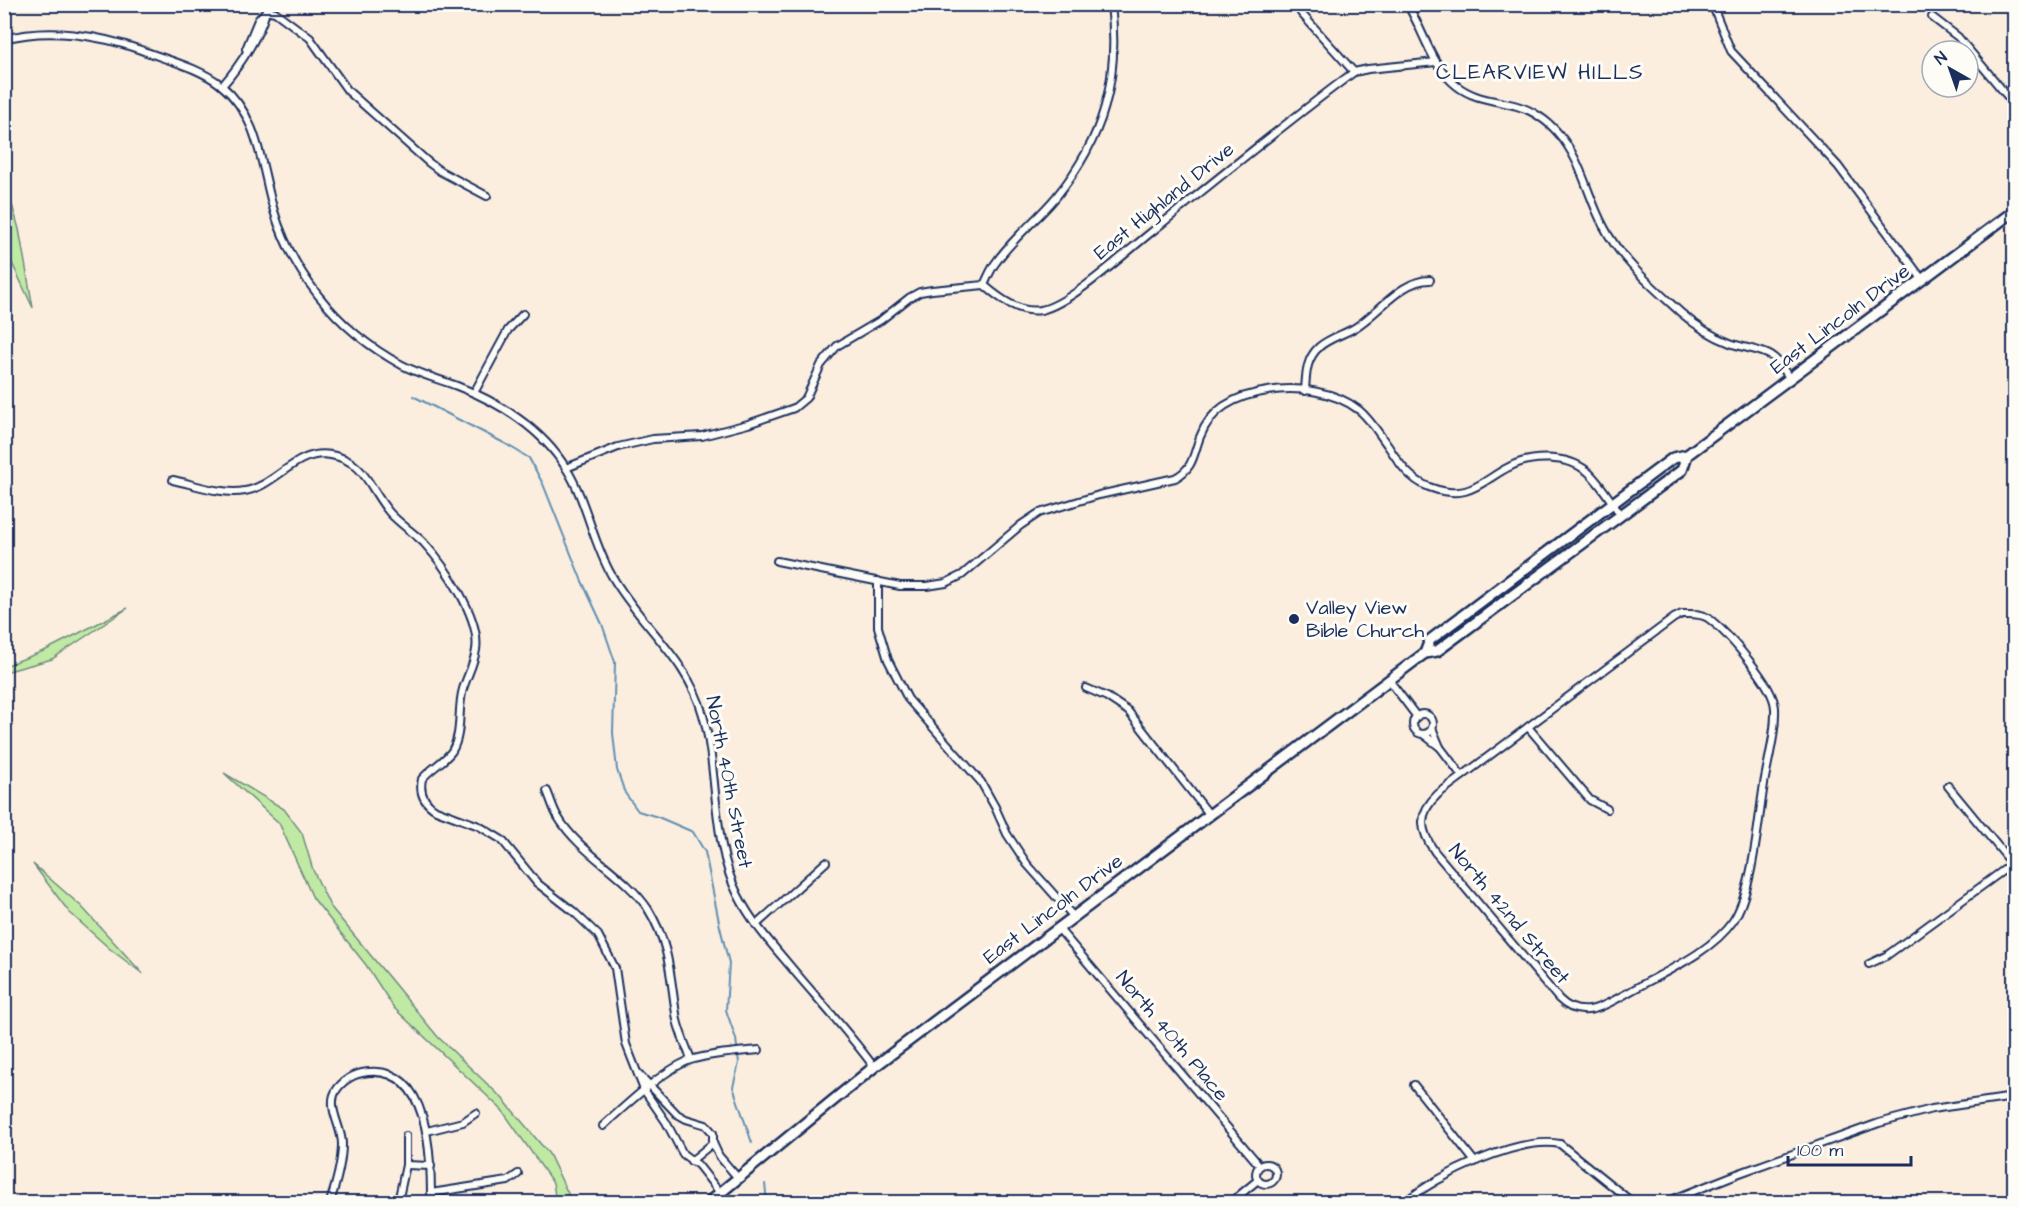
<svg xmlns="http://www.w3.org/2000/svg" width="2019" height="1207" viewBox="0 0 2019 1207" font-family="'Architects Daughter',sans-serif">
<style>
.grass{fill:#c0e9a4;stroke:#6e8c81;stroke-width:1.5}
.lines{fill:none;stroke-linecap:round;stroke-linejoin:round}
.stream{stroke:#608fb5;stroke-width:2}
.street-casing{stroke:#1b2f5e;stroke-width:10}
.secondary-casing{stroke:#1b2f5e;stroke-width:14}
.street{stroke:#fdfcf7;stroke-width:6}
.secondary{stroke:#fdfcf7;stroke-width:9}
.poi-dot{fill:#1b2f5e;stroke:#fdfcf7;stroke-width:2}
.labels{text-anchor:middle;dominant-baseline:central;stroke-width:6;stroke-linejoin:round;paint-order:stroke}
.street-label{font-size:20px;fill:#1b2f5e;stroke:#fdfcf7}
.poi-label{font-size:20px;fill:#1b2f5e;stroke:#fdfcf7;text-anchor:start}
.neighbourhood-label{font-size:21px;letter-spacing:1.5px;fill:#1b2f5e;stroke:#fdfcf7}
</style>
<rect width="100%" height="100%" fill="#fbeede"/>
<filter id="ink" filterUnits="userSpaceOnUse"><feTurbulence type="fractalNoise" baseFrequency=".0167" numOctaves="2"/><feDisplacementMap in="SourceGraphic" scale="12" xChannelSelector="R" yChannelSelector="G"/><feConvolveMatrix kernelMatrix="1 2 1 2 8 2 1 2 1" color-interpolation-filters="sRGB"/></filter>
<g filter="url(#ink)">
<g class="grass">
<polygon points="4,177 19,229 33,308 5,248"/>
<polygon points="128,608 52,659 5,672 5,666 46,650"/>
<polygon points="224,773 284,809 302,833 313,870 330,906 438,1037 503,1099 549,1154 572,1202 556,1202 553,1183 502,1110 394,1008 366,965 313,898 279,823"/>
<polygon points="33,864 81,906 143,974 110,949 69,912"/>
</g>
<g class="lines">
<g class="stream">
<polyline points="413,396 504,443 529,458 543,484 581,579 602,624 615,662 613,733 617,770 625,793 638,811 658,817 693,832 705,852 720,927 729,963 726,1010 736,1039 739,1063 733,1087 752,1143"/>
<polyline points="765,1184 767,1202"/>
</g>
<defs>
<g id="street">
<path d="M1407,4C1424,31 1431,66 1457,86C1475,100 1496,100 1517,106C1532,110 1548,121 1558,133C1582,160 1587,196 1604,227C1621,260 1653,287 1680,312C1695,325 1711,336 1730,343C1743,348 1761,349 1773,357C1780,362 1785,372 1790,379"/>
<polyline points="1712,4 1731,51 1838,166 1922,279"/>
<polyline points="266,10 275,12 310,38 348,91 428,162 440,171 487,196"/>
<polyline points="1301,13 1354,72 1368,69 1436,62"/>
<polyline points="1932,17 1958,37 2014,104"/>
<path d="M4,39C48,27 99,35 141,50C167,60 200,68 221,85C260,117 261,168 274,211C283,241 299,271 318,295C340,323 370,348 402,365C419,374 438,379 457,386C499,402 542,429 566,468C587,501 592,542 612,576C640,625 688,659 703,715C719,772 711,842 738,895C750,919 767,939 785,960C814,995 847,1030 874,1067"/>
<polyline points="246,49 258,20 264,13"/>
<path d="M222,86C238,68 265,29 267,4"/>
<path d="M984,285C999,298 1020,314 1041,310C1070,304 1124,254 1149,234C1217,179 1284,124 1354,72"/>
<path d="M984,285C988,277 991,268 997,261C1014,237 1038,219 1056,197C1104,138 1120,79 1111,4"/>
<path d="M1305,391C1306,374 1306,359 1319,347C1329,338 1345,334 1356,327C1380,312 1401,280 1430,280"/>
<polyline points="474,393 508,330 523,314"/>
<polyline points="566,468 618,447 653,439 702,436 748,424 794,408 806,398 821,365 837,346 881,320 909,298 920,292 932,290 984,285"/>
<path d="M173,480C196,485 222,495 245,491C276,486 297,448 331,455C366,461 369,489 390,513C400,524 413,532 424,543C445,566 481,618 476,650C474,664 467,676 463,689C457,709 463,732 452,751C444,762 431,768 422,779C419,793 424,803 436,810L479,826L502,840L537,883L573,911L598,935L615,968L626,1044L644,1090L666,1122L683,1154L698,1165L720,1193"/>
<path d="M777,561L900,586H927L946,583L962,575L1021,525L1039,513L1099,495L1175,478C1194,468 1193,455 1200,437C1211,407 1238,395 1268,391C1297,386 1335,391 1359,410C1371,420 1379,434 1388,446C1399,463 1409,479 1429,487C1439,491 1454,494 1465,491C1481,487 1494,474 1509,467C1531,455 1567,455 1587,471C1600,482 1610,500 1620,514"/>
<polyline points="878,581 878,627 888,660 908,699 981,782 995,807 1007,834 1027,864 1073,916"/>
<path d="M1682,614C1690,614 1700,613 1708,618C1727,632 1774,685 1775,708C1776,733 1768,760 1764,784C1758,821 1753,891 1733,921C1711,953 1662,973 1629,992C1606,1005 1582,1022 1559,999L1435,852C1419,830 1418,813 1438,794L1674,618Z"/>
<polyline points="1389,680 1417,717"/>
<polyline points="1086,688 1107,697 1128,711 1209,814"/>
<circle cx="1423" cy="724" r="10"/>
<polyline points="1528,727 1590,800 1607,809"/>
<polyline points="1432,728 1440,747"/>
<polyline points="1423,734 1440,747 1462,776"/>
<polyline points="1948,786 2014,866"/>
<path d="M547,791C551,800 553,809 558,817C580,854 624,873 648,909C671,946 670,979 677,1020C680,1033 686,1046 691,1059"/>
<polyline points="756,925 826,862"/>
<polyline points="1058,928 1260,1166"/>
<polyline points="1869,964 1886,956 2012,864"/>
<polyline points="638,1073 677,1114 686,1119 706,1125 713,1133 713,1143 719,1156 738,1178"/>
<polyline points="1414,1085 1475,1162"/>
<path d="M603,1126C625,1106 667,1066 694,1059C715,1053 737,1052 759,1050"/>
<polyline points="427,1131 463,1122 476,1113"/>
<polyline points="691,1161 713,1143"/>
<circle cx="1266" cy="1174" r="10"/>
<polyline points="406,1165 431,1166"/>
<polyline points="431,1193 508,1181 518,1174"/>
<path d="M330,1202C336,1184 342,1164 342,1144C342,1128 329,1111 334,1095C338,1084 351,1075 362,1073C431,1060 431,1159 431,1202"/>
<polyline points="398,1202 406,1165 406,1136"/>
<polyline points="1231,1202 1258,1180"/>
<path d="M1405,1202C1438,1175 1517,1136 1560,1144L1632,1202"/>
<polyline points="1666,1202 1737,1174 1879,1123 1932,1109 2014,1097"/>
</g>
<g id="secondary">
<polyline points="1425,653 1437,651 1682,470 1687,455"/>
<polyline points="709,1202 874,1067 1425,653 1430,640 1673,458 1687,455 2014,211"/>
</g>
</defs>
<use href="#street" class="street-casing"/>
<use href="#secondary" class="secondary-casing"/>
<use href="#street" class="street"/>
<use href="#secondary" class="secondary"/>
</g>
</g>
<circle class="poi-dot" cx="1294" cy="619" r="6"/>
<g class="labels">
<g class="street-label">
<text transform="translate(1164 201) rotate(-39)">East Highland Drive</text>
<text transform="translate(1840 319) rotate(-37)">East Lincoln Drive</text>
<text transform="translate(729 782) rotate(79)">North 40th Street</text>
<text transform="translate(1053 909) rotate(-37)">East Lincoln Drive</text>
<text transform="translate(1509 914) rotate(50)">North 42nd Street</text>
<text transform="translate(1172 1036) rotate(50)">North 40th Place</text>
</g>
<g class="poi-label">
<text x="1306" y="608">Valley View<tspan x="1306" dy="23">Bible Church</tspan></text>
</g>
<g class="neighbourhood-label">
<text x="1540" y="72">CLEARVIEW HILLS</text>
</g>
</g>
<rect width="2019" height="1207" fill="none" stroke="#fdfcf7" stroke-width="24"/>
<rect x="12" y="12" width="1995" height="1183" fill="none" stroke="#1b2f5e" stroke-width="2" filter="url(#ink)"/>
<g transform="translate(1950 69) rotate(320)"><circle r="28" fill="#fdfcf7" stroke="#a3aaba" stroke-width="1.5"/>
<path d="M0-4.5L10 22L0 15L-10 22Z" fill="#1b2f5e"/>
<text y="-9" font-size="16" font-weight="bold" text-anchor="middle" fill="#1b2f5e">N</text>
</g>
<path d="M1788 1156v9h123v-9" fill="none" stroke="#1b2f5e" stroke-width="3"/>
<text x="1797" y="1156" font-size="18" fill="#1b2f5e" stroke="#fdfcf7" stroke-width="4.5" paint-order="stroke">100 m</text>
</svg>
